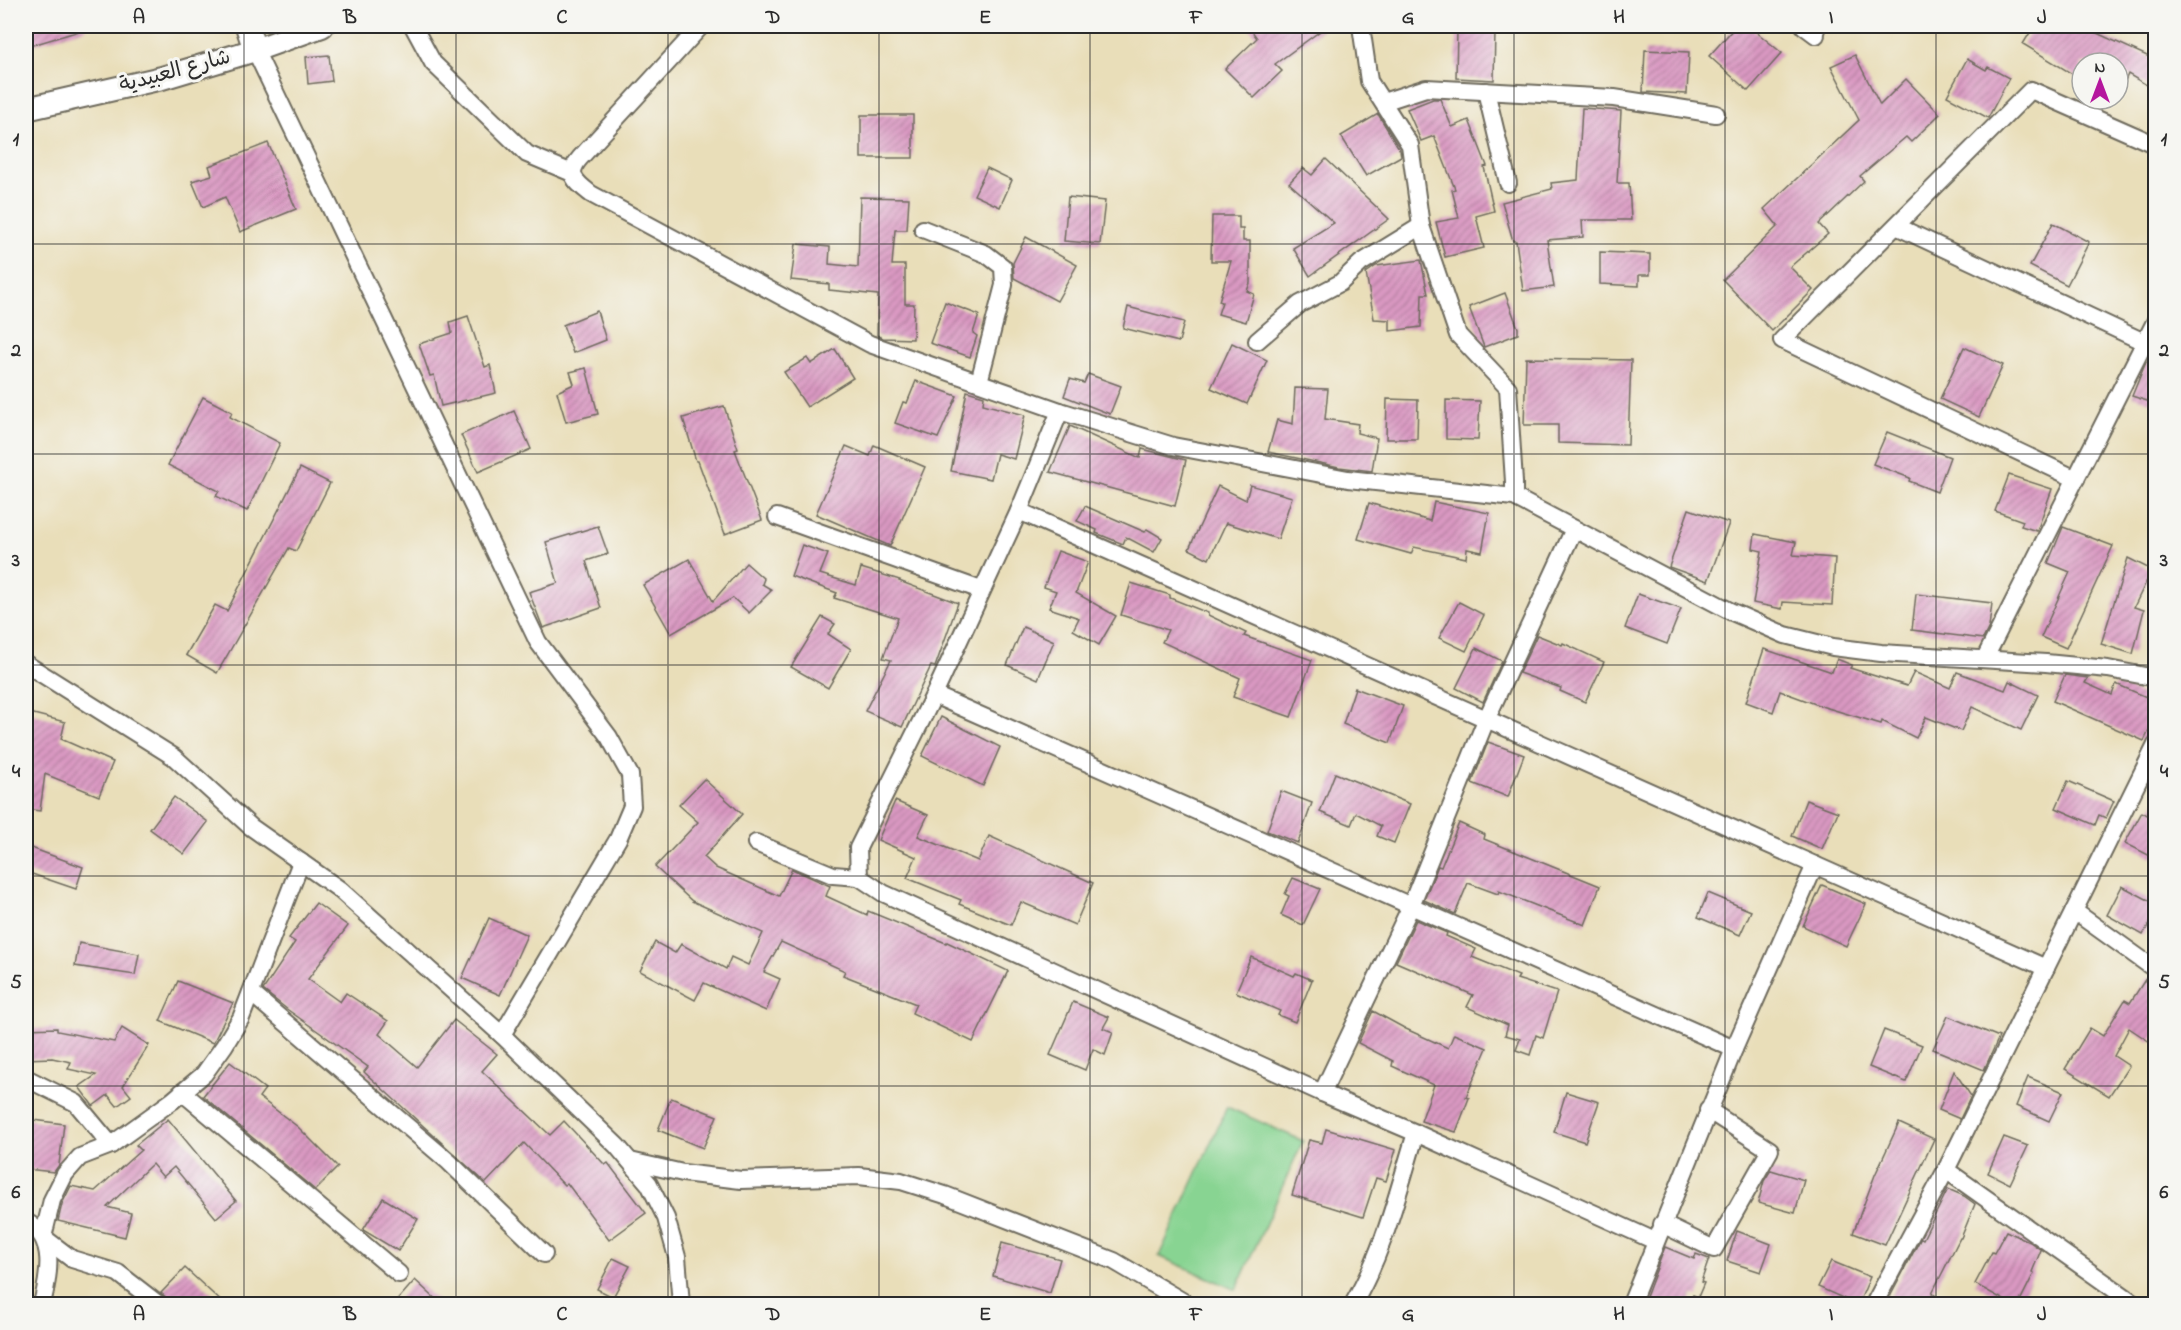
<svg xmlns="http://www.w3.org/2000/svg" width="2181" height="1330" viewBox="0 0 2181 1330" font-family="'Indie Flower','Playpen Sans Arabic',sans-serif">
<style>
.garden{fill:#88d492;stroke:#5a805e;stroke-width:1.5}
.building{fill:url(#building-hatch)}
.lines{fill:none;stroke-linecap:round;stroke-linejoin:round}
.street-casing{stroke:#6e6a5d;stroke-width:20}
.secondary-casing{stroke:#6e6a5d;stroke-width:26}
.street{stroke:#fff;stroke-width:16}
.secondary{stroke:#fff;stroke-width:22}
.grid{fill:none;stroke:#2b2b2b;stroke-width:1.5;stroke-opacity:0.55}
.labels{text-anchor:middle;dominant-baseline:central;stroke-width:6;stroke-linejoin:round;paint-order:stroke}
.street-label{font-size:21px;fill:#2b2b2b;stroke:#f6f6f2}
.neatline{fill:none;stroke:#2b2b2b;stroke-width:2}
.grid-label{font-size:20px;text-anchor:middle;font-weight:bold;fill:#2b2b2b}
</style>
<defs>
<pattern id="building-hatch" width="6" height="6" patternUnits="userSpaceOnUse" patternTransform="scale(1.5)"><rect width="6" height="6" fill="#da99c2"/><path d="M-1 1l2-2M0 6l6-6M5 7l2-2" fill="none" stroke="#b17d9e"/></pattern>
</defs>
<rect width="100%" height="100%" fill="#f6f6f2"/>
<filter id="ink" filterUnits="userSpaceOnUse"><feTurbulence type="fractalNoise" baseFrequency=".0167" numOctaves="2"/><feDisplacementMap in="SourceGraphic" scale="12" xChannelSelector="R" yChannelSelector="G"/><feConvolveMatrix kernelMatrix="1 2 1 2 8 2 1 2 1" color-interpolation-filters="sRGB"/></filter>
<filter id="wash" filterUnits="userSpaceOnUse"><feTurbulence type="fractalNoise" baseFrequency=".008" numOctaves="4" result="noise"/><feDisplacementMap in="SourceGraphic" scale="24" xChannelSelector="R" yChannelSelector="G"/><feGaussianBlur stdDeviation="1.35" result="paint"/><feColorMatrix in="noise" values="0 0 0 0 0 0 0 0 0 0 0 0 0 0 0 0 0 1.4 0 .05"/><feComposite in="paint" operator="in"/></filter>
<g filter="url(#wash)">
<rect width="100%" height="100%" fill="#e9deb9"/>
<polygon class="garden" points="1227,1107 1303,1141 1236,1290 1159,1256"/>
<g id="blocks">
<g class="building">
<polygon points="26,26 85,26 86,29 26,47"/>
<polygon points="1248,26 1327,26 1275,64 1282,71 1254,98 1225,69 1257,38"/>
<polygon points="1736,26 1749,26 1782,53 1748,91 1709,56"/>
<polygon points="2034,26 2093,26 2090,30 2156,60 2156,76 2150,87 2128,74 2118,97 2118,63 2082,63 2082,80 2023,44"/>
<polygon points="1457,30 1495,30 1494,80 1456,78"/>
<polygon points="1645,50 1689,52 1687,94 1643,92"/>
<polygon points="329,55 332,81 308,84 306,57"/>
<polygon points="1855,55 1880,105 1906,79 1940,114 1911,142 1906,137 1860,176 1864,181 1819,224 1828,234 1790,267 1813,290 1772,331 1723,280 1778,226 1764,209 1859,120 1831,66"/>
<polygon points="1967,59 1986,70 1988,67 2009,78 1988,118 1947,96"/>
<polygon points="1433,99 1440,99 1452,127 1469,120 1487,166 1484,167 1494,211 1476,216 1484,248 1445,257 1436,222 1459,218 1452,190 1455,189 1434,136 1421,141 1407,109"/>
<polygon points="1582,108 1621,111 1617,183 1629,183 1631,220 1582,220 1583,237 1547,240 1554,287 1523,291 1516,241 1513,241 1502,202 1552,189 1551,183 1578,180"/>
<polygon points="1378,114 1400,150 1401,156 1366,176 1341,136"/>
<rect x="861" y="115" width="52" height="43"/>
<polygon points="268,143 296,209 240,232 225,197 203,207 192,181 212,175 209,166"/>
<polygon points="1326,159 1389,219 1310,276 1293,248 1334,223 1289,183 1303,168 1312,175"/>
<polygon points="987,168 1012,180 1000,207 974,195"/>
<polygon points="860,197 909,198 907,230 895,230 892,265 905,265 905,304 914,304 913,339 883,338 877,335 878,295 829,290 829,284 791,280 796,244 830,247 829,264 858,267"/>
<polygon points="1068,197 1105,201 1100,244 1064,241"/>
<polygon points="1212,216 1239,216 1239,229 1243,229 1243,241 1250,241 1250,283 1247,291 1254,294 1246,322 1218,314 1222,302 1219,301 1231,261 1211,261"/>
<polygon points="2053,223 2089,242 2067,285 2030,266"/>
<polygon points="1026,237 1077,265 1057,301 1014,278 1013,263"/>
<polygon points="1600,252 1650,254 1650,275 1639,275 1639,286 1600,284"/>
<polygon points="1421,260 1428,294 1422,294 1421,327 1390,331 1390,320 1374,319 1366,273 1376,266"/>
<polygon points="1505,293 1518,328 1518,334 1484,347 1469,307"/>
<polygon points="945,302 979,315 973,333 977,336 970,357 930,343"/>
<polygon points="1128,307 1184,322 1179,342 1123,328"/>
<polygon points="597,311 606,340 573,353 563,325"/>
<polygon points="468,316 485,367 490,365 496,393 441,406 434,375 430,376 419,344 452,333 450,322"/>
<polygon points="1232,343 1267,360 1247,404 1211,388"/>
<polygon points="1964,347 2003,365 1979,417 1940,399"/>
<polygon points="835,349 853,378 807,407 784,372 807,358 811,364"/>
<polygon points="1526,358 1631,360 1628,445 1558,443 1558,425 1524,425"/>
<polygon points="2146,362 2156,365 2156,404 2132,396"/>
<polygon points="586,368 598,414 566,422 557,392 574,384 570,372"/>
<polygon points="1088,374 1121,386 1110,414 1064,396 1070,379 1084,383"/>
<polygon points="916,381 957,396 938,438 895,423 903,402 907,403"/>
<polygon points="1295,388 1328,389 1325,419 1358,424 1357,433 1377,438 1372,471 1339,467 1268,452 1277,420 1293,424"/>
<polygon points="967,391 984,396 983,404 1025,415 1014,459 997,454 991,479 951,471"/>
<polygon points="203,397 232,412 230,417 280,443 247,511 216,496 219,491 168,465"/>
<polygon points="1387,399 1418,400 1417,439 1386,439"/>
<polygon points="1446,400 1480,401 1478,440 1446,439"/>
<polygon points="724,406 738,449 735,450 762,520 725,534 698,461 696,461 683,418"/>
<polygon points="514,411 531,449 478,472 461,435"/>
<polygon points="1070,426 1140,458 1142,449 1186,460 1175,506 1050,472"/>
<polygon points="1887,432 1950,457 1937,492 1909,481 1910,478 1873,464"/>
<polygon points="874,445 925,467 890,546 816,514 846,446 870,456"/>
<polygon points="300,468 330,483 296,551 289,548 217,673 186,655 215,605 227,611"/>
<polygon points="2009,475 2052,489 2037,531 2021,526 2023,521 1995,511"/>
<polygon points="1250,485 1292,497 1278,539 1226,523 1209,559 1189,549 1218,486 1246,500"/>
<polygon points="1434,502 1489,513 1482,552 1467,549 1466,558 1414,547 1411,554 1358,539 1369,503 1430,521"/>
<polygon points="1085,506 1145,532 1147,529 1162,538 1154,552 1126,537 1123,544 1096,533 1097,530 1077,521"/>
<polygon points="1689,509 1729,523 1708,581 1669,567"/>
<polygon points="598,526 608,554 586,561 601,608 543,628 529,592 558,583 546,542"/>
<polygon points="2063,527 2113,546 2066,648 2041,637 2070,572 2048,563"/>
<polygon points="1755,534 1796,542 1793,555 1835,558 1832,605 1783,602 1782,609 1753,603 1762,551 1753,549"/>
<polygon points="802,545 828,554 820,574 856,585 861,568 900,580 899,581 958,603 935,667 931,666 902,727 865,711 891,660 883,658 898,618 834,598 837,593 791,576"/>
<polygon points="1058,551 1088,562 1076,593 1116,616 1099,645 1073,630 1079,618 1049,608 1056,591 1044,587"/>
<polygon points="2128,558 2152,570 2134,607 2144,610 2133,654 2101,644"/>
<polygon points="689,559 713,601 746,563 764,579 762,584 772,590 749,613 733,598 671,634 643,585"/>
<polygon points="1131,583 1170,595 1170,598 1208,613 1208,615 1246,633 1244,636 1312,660 1291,717 1233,697 1240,678 1162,642 1168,630 1121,615"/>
<polygon points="1638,594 1681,609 1667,644 1625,628"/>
<polygon points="1916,594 1992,603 1989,627 1983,639 1912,630"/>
<polygon points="1459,602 1484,615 1466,651 1439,638"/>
<polygon points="822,617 835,624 828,634 851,649 828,688 791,667"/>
<polygon points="1023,627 1054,641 1038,679 1007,665"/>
<polygon points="1537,635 1562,645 1563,643 1604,662 1585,702 1560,691 1561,688 1519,673"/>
<polygon points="1476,648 1502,661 1483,702 1456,688"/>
<polygon points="1764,649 1832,672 1837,659 1852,665 1850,668 1907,686 1914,672 1950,688 1957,672 2005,690 2009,681 2038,695 2021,730 1972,707 1961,731 1926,717 1916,738 1882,721 1881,724 1821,706 1780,691 1773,712 1746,702"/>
<polygon points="2065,675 2088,678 2085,683 2112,695 2116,684 2156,701 2156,716 2144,741 2053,701"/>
<polygon points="1355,688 1403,706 1390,743 1343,724"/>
<polygon points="26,712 65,722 61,739 113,762 99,796 45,774 40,811 26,809"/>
<polygon points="941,717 1000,747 983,786 922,756"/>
<polygon points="1488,742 1524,755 1508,797 1472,783"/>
<polygon points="1335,773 1410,804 1394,843 1377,836 1381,826 1356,813 1351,825 1320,812"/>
<polygon points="704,779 742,814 704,857 716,868 779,896 792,869 830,886 826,896 867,915 868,911 946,943 947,942 1008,971 973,1042 912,1013 916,1004 843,975 845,971 781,942 764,972 780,979 766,1011 704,983 695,1000 640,971 655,942 675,953 681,944 726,969 731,957 748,965 763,933 692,901 655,867 698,822 679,805"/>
<polygon points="2068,781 2114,801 2106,818 2099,815 2095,825 2056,808"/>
<polygon points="1281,791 1312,803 1298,843 1267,831"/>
<polygon points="174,797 208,822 184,854 150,829"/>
<polygon points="1806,800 1838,812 1822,849 1792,836"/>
<polygon points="2156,800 2156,859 2125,843 2142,812 2146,815"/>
<polygon points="895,801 928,815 918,836 978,861 989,836 1093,883 1075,925 1021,902 1011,925 959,904 961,900 907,878 916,857 878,840"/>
<polygon points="1459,823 1485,835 1484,839 1600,886 1585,925 1499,891 1498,894 1468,883 1455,914 1424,900 1438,866 1441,867"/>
<polygon points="26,846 83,867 76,889 32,874 26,873"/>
<polygon points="1293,878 1320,889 1303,925 1281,915 1289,896 1285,894"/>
<polygon points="1822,885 1866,904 1846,946 1803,926"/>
<polygon points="2122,886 2156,904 2156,911 2143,935 2107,915"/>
<polygon points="1708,893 1751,911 1740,935 1698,917"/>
<polygon points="316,903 348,926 308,979 340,1002 346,993 388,1021 379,1034 417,1067 454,1020 497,1054 482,1071 550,1135 564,1121 605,1165 608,1163 646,1213 609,1240 567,1183 564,1185 524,1143 486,1183 364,1072 368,1067 288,1010 263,990 295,942 289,938"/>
<polygon points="489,918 527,935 500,995 462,978"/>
<polygon points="1416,920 1447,933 1446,936 1476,949 1472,957 1519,976 1517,979 1557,992 1543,1038 1536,1035 1530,1055 1516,1050 1520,1039 1505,1035 1508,1025 1467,1007 1473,995 1396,962"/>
<polygon points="79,943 139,954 135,975 75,966"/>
<polygon points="1251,957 1294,976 1296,973 1312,980 1295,1022 1278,1015 1280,1011 1236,992"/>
<polygon points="2146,978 2156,984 2156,1033 2150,1042 2129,1028 2114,1056 2129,1066 2109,1096 2065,1069 2090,1028 2103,1036 2125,1000 2130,1003"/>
<polygon points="178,981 233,1003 213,1043 160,1021"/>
<polygon points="1073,1002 1109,1017 1103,1028 1113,1032 1105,1055 1093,1049 1085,1070 1050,1055"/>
<polygon points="1373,1011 1406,1029 1448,1048 1454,1034 1487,1048 1466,1097 1469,1098 1456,1132 1421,1121 1434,1085 1392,1066 1393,1061 1358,1043"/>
<polygon points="1948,1016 1999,1037 1984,1070 1933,1049"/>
<polygon points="57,1028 57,1031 114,1042 122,1028 149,1045 123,1086 131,1096 117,1106 108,1095 93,1106 79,1087 96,1075 68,1069 71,1062 52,1058 26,1059 26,1029"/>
<polygon points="1884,1030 1922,1045 1906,1082 1869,1067"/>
<polygon points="230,1062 265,1089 259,1097 298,1127 338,1167 315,1190 203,1096"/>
<polygon points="1954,1071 1971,1096 1960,1119 1939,1110"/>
<polygon points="2028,1077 2063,1092 2049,1121 2016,1106"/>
<polygon points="1566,1092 1599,1102 1585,1142 1554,1132"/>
<polygon points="671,1098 717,1116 703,1148 658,1130"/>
<polygon points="26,1119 64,1124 59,1165 54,1172 26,1169"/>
<polygon points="168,1119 236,1201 216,1218 174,1167 163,1177 152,1164 107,1207 131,1213 125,1237 58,1221 62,1204 71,1186 95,1191 141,1150 136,1145"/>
<polygon points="1899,1123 1934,1139 1885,1245 1853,1233 1875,1175"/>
<polygon points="1326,1129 1396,1150 1386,1181 1376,1178 1363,1217 1292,1195 1309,1140 1322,1143"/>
<polygon points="2004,1137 2028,1146 2010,1184 1988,1173"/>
<polygon points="1771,1170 1804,1180 1795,1213 1758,1203 1764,1181"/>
<polygon points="1948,1189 1964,1196 1975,1204 1961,1238 1960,1238 1932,1293 1950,1305 1888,1305 1891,1295 1921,1238 1923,1239"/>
<polygon points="383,1198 418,1219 398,1251 363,1230"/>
<polygon points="1737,1231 1771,1244 1761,1272 1727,1261"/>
<polygon points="2006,1231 2030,1242 2041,1250 2032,1272 2034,1273 2018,1305 2013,1305 1975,1284 1992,1252 1994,1253"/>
<polygon points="1002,1243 1060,1259 1050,1293 993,1276"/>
<polygon points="1665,1247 1694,1259 1696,1254 1709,1259 1701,1282 1704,1283 1698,1297 1693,1295 1689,1305 1643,1305"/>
<polygon points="613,1258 630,1266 613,1297 597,1289"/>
<polygon points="1831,1261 1870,1277 1858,1305 1818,1287"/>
<polygon points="185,1268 225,1305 175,1305 161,1293"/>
<polygon points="415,1280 442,1305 393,1305"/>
</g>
</g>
</g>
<g filter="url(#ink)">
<use href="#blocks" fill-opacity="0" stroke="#6e6a5d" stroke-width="1.5"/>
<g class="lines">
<defs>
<g id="street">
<polyline points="413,26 433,63 527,154 572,173"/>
<path d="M701,26L580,158C565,175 577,183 591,194L870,344L1060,411L1173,446L1348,479L1514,497L1730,611L1785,635L1833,647L1881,653L2046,663L2108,669L2156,678"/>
<polyline points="1361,26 1369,81 1410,145 1421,226 1458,335 1508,388 1514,482 1514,497"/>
<polyline points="1804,26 1816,35"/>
<polyline points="255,50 538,642 609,737 630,775 632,806 618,839 502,1035"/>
<polyline points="1486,91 1508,183"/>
<polyline points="1383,102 1426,88 1614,98 1716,114"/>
<polyline points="1896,226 2144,342"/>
<polyline points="923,229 986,254 1003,267 1004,285 979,382"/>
<polyline points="1257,341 1300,304 1340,283 1361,263 1421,226"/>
<polyline points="1060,411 1019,511 934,695 858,848 859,877 883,893 1322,1093 1416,1133 1655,1241"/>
<polyline points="2076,479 1782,340 2031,90 2156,145"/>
<polyline points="1019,511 2046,968"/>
<polyline points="777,517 981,590"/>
<polyline points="1985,658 2156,320"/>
<polyline points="26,664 174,757 251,827 339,889 502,1035 617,1146 649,1184 666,1218 677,1257 681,1304"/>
<polyline points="934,695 1734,1049"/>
<polyline points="756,843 833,875 859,877"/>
<polyline points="2074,911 2156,970"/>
<polyline points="251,993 449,1162 544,1254"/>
<polyline points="26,1078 76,1103 111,1145"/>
<polyline points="182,1092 399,1274"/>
<polyline points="1322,1093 1410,908 1486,720 1574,529"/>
<polyline points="630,1161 683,1173 741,1180 859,1176 901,1181 945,1195 1114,1261 1187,1304"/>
<polyline points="1946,1170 2135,1304"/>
<path d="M26,1222C57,1237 49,1276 42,1304"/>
<polyline points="1662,1224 1714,1249 1770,1150 1708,1110"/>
<polyline points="158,1304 118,1273 72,1259 43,1237 52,1200 65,1174 80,1157 111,1145 172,1101 204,1074 224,1046 241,1018 301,862"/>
<path d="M1353,1304C1384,1252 1398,1191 1416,1133"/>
<polyline points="1631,1304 1734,1049 1815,865"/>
<polyline points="1874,1304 1946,1170 2156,745"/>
</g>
<g id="secondary">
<polyline points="247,26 255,50"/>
<polyline points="26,109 162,78 255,50 322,26"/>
</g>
</defs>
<use href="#street" class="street-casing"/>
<use href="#secondary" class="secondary-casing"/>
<use href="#street" class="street"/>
<use href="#secondary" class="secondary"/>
</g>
</g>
<path class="grid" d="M244,26V1304M456,26V1304M668,26V1304M879,26V1304M1090,26V1304M1302,26V1304M1514,26V1304M1725,26V1304M1936,26V1304M26,244H2156M26,454H2156M26,665H2156M26,876H2156M26,1086H2156"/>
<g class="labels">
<g class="street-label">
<text transform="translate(175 72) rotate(-15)">شارع العبيدية</text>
</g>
</g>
<rect width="2181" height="1330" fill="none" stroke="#f6f6f2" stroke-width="66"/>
<g transform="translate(2100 81)"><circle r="28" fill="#f6f6f2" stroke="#a5a5a2" stroke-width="1.5"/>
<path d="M0-4.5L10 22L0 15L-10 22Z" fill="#b5179e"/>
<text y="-9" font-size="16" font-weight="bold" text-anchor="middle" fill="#2b2b2b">N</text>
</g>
<rect x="33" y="33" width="2115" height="1264" class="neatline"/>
<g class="grid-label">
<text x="139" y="23">A</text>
<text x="350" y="23">B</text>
<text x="562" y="23">C</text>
<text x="773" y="23">D</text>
<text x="985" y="23">E</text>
<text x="1196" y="23">F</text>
<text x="1408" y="23">G</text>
<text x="1619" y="23">H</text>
<text x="1831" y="23">I</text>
<text x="2042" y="23">J</text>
<text x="16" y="145">1</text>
<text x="2164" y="145">1</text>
<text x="16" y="356">2</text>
<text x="2164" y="356">2</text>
<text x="16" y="566">3</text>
<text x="2164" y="566">3</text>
<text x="16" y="777">4</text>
<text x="2164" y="777">4</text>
<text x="16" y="988">5</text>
<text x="2164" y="988">5</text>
<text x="16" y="1198">6</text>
<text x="2164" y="1198">6</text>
<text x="139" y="1320">A</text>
<text x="350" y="1320">B</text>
<text x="562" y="1320">C</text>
<text x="773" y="1320">D</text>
<text x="985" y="1320">E</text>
<text x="1196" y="1320">F</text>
<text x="1408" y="1320">G</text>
<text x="1619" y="1320">H</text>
<text x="1831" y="1320">I</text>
<text x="2042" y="1320">J</text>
</g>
</svg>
